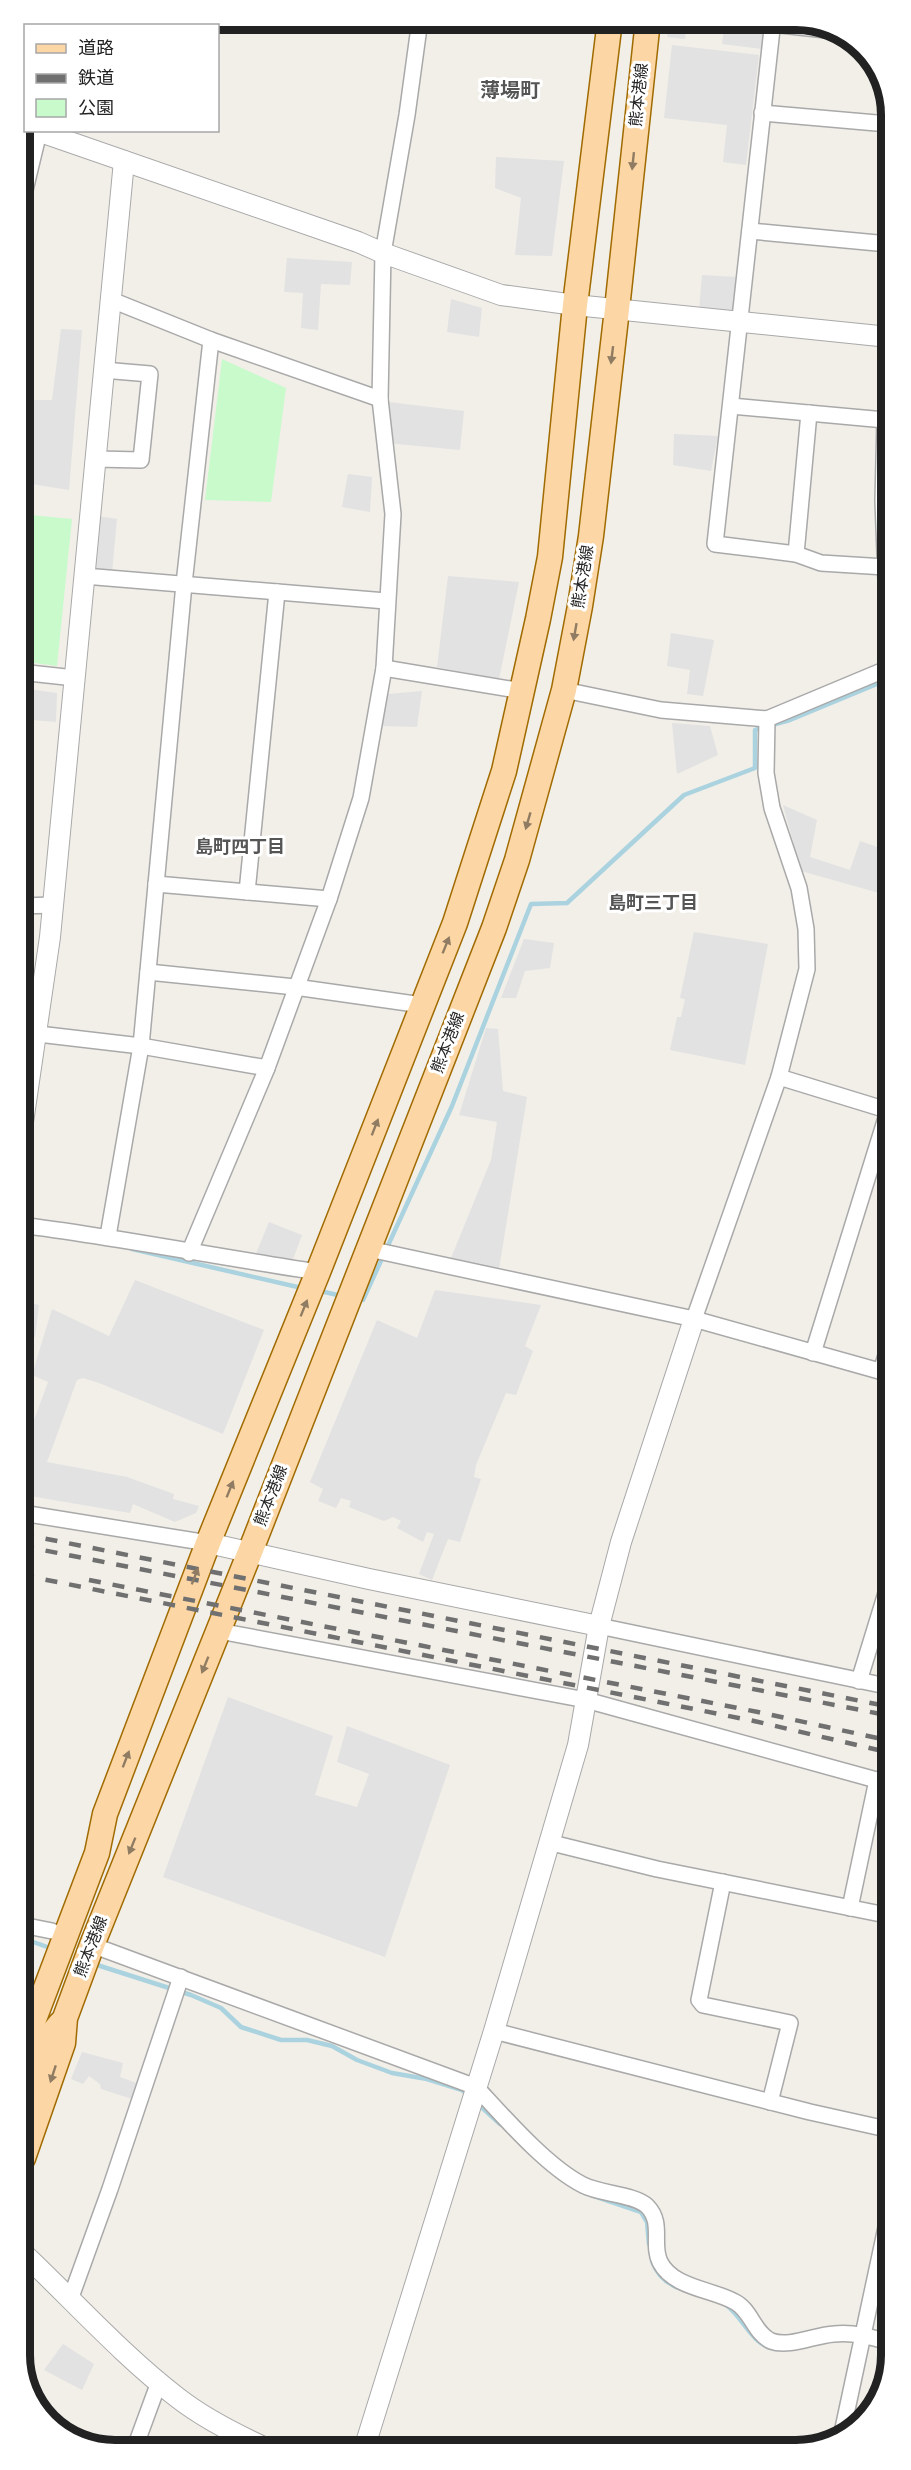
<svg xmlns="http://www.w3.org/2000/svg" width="911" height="2470" viewBox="0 0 911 2470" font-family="Overpass,'Noto Sans JP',sans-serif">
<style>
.park{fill:#c8facc}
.parking{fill:#e2e2e2}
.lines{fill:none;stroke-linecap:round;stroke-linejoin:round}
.stream{stroke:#aad3df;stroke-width:4.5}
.minor-casing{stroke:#a9a9a9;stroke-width:18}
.tertiary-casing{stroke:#a9a9a9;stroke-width:22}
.primary-casing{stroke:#a06b00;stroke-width:27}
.minor{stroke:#fff;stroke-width:15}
.tertiary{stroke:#fff;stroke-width:20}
.primary{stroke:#fcd6a4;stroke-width:24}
.rail{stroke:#707070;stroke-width:4.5;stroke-dasharray:12 12;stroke-linecap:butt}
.oneway{fill:#8f7c63}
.labels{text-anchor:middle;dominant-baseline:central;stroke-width:6;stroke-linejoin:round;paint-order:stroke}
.street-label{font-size:16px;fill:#222;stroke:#fff}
.neighbourhood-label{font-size:18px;font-weight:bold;fill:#555;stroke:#fff}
.quarter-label{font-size:20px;font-weight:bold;fill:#555;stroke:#fff}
.rim{fill:none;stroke:#222;stroke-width:8}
</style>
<rect width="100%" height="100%" fill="#f2efe9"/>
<g class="park">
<polygon points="222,359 286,388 271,502 205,500"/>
<polygon points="20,514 72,519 57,666 20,661"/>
</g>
<g class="parking">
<polygon points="669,20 687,20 685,39 667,37"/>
<polygon points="725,20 766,20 762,49 722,44"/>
<polygon points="672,45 759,55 746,165 723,162 727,125 664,118"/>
<polygon points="496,157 564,161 552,256 515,255 521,198 495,188"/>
<polygon points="287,258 352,262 350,285 321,284 318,330 301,328 303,293 284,292"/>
<polygon points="702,275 737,277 732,312 699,310"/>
<polygon points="451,299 482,308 479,337 447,332"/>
<polygon points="61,329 82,330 69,490 25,483 32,400 52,400"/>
<polygon points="388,402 464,411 460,450 387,443"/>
<polygon points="674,434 718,436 711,471 673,465"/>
<polygon points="348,474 372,477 370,512 342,507"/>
<polygon points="98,516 117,519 112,572 95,571"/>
<polygon points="448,576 519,582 499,679 437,667"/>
<polygon points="671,633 714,640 703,696 687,694 690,670 667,666"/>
<polygon points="28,689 57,693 56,722 21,719"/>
<polygon points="422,691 417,727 381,726 388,694"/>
<polygon points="672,723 710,726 718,755 677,774"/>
<polygon points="783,805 817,820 810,857 850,870 860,841 889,851 889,865 879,893 801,871"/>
<polygon points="694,932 768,944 745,1065 670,1050 677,1017 681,1017 685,999 680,998"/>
<polygon points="524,939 554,943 550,968 525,971 516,998 501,998"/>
<polygon points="486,1028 498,1029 503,1091 527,1097 499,1269 451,1258 491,1160 497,1122 459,1115"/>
<polygon points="269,1222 302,1235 292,1262 255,1256"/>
<polygon points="135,1280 264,1330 223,1434 99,1383 83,1378 77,1380 47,1462 127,1477 174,1494 173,1499 199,1506 196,1513 175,1522 133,1504 130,1513 24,1495 22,1491 22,1453 48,1382 32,1375 52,1309 109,1336"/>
<polygon points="435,1290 541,1305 525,1346 533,1351 516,1395 506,1393 476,1465 474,1477 481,1479 460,1542 448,1539 432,1580 419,1574 434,1534 427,1532 423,1542 397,1528 401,1521 393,1517 384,1521 349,1507 351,1501 341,1498 336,1508 318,1501 323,1489 310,1482 377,1320 417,1338"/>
<polygon points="21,1301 39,1305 35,1337 21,1334"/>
<polygon points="228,1697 333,1736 315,1795 357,1807 369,1774 337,1762 347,1726 450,1765 385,1957 163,1877"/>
<polygon points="82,2052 123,2063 120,2077 139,2084 132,2099 101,2089 100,2084 89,2076 83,2084 71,2079"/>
<polygon points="63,2344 94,2364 82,2390 44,2370"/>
</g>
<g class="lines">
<g class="stream">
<polyline points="132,1249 302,1288"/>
<polyline points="320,1291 342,1296"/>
<polyline points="356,1299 363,1300 452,1106 531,904 567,903 684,795 755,768 755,730 790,720 889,679"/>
<polyline points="22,1938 53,1949"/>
<polyline points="94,1964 191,1995 221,2008 241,2027 281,2040 307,2040 332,2046 357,2060 392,2073 427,2079 462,2090 469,2096"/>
<polyline points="477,2103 500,2124"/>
<polyline points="585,2193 641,2212 647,2222 649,2244"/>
<path d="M652,2261C657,2275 668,2285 682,2289"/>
<path d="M726,2305C744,2318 753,2348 777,2349"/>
</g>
<defs>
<g id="minor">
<polyline points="773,20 715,544 796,554 821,563 885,567"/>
<polyline points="772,24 826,30"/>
<polyline points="762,113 888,124"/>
<polyline points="20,211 39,132"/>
<polyline points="750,231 888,244"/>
<polyline points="109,299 211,340 380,399"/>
<polyline points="889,400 885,420 883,501 889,658"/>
<polyline points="731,406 885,420"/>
<polyline points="96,459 141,460 150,374 103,370"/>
<polyline points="796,554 809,413"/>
<polyline points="84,576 386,601"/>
<polyline points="384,668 522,691"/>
<polyline points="20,672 75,678"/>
<polyline points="564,690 661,710 767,719"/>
<polyline points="156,884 329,899"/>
<polyline points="247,892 277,592"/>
<polyline points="21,906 53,905"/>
<polyline points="148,972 295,987 422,1005"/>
<polyline points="21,1032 141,1046 267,1068"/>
<polyline points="779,1077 890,1111"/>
<path d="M21,1225C121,1238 219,1257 318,1272"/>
<polyline points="108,1236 141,1046 184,584 211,340"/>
<polyline points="369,1249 694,1319 890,1374"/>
<polyline points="189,1253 267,1068 329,899 361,798 384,668 393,514 380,399 383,253 407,115 420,20"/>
<polyline points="694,1319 779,1077 807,969 806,929 799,888 772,808 766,773 767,719 889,668"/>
<polyline points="813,1353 890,1105"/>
<polyline points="881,1371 890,1343"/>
<polyline points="22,1513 208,1543"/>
<polyline points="599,1626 891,1687"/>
<polyline points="219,1631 586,1700 891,1784"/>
<polyline points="859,1681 890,1580"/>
<polyline points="548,1842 657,1869 891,1916"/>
<polyline points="723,1882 699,2000 703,2005 790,2023 770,2102"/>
<polyline points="850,1908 877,1780"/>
<polyline points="22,1925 52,1931"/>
<path d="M92,1945L476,2087C503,2116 547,2167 583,2185C600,2194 634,2194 647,2206C664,2223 651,2244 660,2262C673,2288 712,2289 735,2302C751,2310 754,2333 771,2341C789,2348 815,2335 834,2334C854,2332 872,2337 891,2343"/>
<polyline points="494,2031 810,2112 891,2130"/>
<polyline points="71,2297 110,2189 181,1977"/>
<polyline points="842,2433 891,2204"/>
<polyline points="134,2450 159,2382"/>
</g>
<g id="tertiary">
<polyline points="35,130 358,242 383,253 501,295 575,305 889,337"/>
<polyline points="21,1136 50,937 124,161"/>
<polyline points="208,1543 369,1579 599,1626"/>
<path d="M23,2253C74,2301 122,2355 178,2398C205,2419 239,2436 270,2450"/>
<polyline points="364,2449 494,2031 578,1745 599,1626 621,1542 694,1319"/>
</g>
<g id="primary">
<polyline points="22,2051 97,1853 105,1814 208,1543 318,1272 455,923 504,771 538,619 550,557 575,305 610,20"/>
<polyline points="22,2089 51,2035 60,2024"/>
<polyline points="23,2158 63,2043 65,2018 92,1945 250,1552 494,928 517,860 564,690 580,606 591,536 617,309 648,20"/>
</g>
</defs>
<use href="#minor" class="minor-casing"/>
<use href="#tertiary" class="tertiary-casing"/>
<use href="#primary" class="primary-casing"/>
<use href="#minor" class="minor"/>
<use href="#tertiary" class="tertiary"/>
<use href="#primary" class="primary"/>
<g class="rail">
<polyline points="22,1534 891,1707"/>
<polyline points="22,1546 891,1716"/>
<polyline points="22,1575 754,1721 891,1753"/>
<polyline points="89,1580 758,1712 891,1741"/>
</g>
</g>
<defs><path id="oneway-solid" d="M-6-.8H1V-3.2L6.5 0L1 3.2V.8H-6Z" transform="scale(1.5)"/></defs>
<g class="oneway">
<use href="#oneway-solid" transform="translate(633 161) rotate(96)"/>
<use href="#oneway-solid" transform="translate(612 355) rotate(97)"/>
<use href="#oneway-solid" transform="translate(575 632) rotate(100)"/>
<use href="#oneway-solid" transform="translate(528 821) rotate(106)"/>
<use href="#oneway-solid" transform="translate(446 945) rotate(-68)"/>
<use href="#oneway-solid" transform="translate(375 1127) rotate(-69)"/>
<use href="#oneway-solid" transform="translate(304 1308) rotate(-68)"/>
<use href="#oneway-solid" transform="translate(230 1489) rotate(-68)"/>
<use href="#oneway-solid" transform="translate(195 1576) rotate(-69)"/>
<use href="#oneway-solid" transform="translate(205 1665) rotate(112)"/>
<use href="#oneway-solid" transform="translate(126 1759) rotate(-69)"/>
<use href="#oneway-solid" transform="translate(132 1846) rotate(112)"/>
<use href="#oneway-solid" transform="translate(53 2074) rotate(108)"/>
</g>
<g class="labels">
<g class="street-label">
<text transform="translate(640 95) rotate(-84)">熊本港線</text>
<text transform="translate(584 577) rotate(-81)">熊本港線</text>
<text transform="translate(449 1043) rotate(-69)">熊本港線</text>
<text transform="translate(272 1496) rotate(-69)">熊本港線</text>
<text transform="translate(92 1947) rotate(-69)">熊本港線</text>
</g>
<g class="neighbourhood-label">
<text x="240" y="848">島町四丁目</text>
<text x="653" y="904">島町三丁目</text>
</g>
<g class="quarter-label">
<text x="510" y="92">薄場町</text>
</g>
</g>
<path d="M0 0H911V2470H0ZM115 30H796A85 85 0 0 1 881 115V2355A85 85 0 0 1 796 2440H115A85 85 0 0 1 30 2355V115A85 85 0 0 1 115 30Z" fill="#fff" fill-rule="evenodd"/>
<path class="rim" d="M115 30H796A85 85 0 0 1 881 115V2355A85 85 0 0 1 796 2440H115A85 85 0 0 1 30 2355V115A85 85 0 0 1 115 30Z"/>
<rect x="24" y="24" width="195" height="108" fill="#ffffff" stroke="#a7a7a7" stroke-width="1.5"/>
<rect x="36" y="44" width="30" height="9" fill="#fcd6a4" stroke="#a7a7a7" stroke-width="1.5"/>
<text x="78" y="54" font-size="18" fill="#222222">道路</text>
<rect x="36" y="74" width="30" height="9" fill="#707070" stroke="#a7a7a7" stroke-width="1.5"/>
<text x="78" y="84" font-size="18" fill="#222222">鉄道</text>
<rect x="36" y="99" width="30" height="18" fill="#c8facc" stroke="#a7a7a7" stroke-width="1.5"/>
<text x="78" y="114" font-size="18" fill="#222222">公園</text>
</svg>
